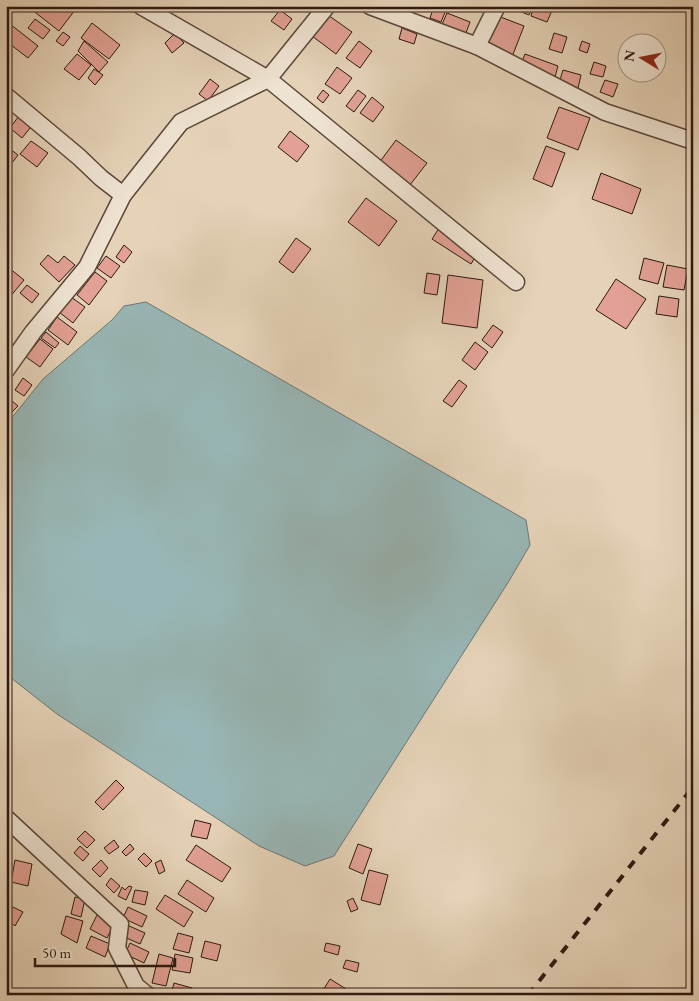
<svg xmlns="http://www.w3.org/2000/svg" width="699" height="1001" viewBox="0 0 699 1001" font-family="'EB Garamond',serif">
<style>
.water{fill:#98b6b5;stroke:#6d7773}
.building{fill:#e2a194;stroke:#2d1910}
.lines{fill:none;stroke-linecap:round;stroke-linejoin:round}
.street-casing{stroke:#5b473a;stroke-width:19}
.street{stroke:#eee2d0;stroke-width:16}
.rail{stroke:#2d1910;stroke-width:4;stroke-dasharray:9 9;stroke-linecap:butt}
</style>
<rect width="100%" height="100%" fill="#e5d2b7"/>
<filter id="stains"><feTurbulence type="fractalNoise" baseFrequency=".004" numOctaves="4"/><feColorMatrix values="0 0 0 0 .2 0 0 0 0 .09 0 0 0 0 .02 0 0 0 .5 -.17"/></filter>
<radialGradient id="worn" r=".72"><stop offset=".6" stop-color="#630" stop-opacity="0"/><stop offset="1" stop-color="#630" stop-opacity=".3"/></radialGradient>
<polygon class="water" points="146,302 526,520 530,545 509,581 334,856 305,866 259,846 57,714 6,674 6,425 43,379 112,320 124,306"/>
<g class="building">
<polygon points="27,6 78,6 59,31"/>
<polygon points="434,6 446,10 441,22 430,18"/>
<polygon points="513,6 533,6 529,15 512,8"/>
<polygon points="534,6 554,6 547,22 531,16"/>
<polygon points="280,10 292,19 284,30 271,21"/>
<polygon points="447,13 470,22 464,38 440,29"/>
<polygon points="328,15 352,32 336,54 312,36"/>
<polygon points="498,16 524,26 512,57 486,47"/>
<polygon points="35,19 50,30 43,39 28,28"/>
<polygon points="92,23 120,45 109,59 81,38"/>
<polygon points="10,24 38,46 28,58 6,41 6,30"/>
<polygon points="402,28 417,34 414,44 399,39"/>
<polygon points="63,32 70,37 63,46 56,41"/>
<polygon points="175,33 184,43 172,53 165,43"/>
<polygon points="554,33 567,37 562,53 549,49"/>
<polygon points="84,41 108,62 99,72 78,51"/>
<polygon points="359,41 372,51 360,68 346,58"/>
<polygon points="582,41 590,44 587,53 579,50"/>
<polygon points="77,54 91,65 79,80 64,69"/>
<polygon points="525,54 558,66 555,77 521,64"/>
<polygon points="594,62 606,66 603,77 590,74"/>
<polygon points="337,67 352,78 340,94 325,84"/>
<polygon points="94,69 103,75 95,85 88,78"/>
<polygon points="563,70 581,75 578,88 559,83"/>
<polygon points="210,79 219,86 208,101 199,94"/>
<polygon points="605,80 618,84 613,97 600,92"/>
<polygon points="323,90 329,95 323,103 317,98"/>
<polygon points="358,90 366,96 354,112 346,106"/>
<polygon points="372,97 384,107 373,122 360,113"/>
<polygon points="559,107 590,118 578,150 547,138"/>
<polygon points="21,113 34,123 22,138 10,128"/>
<polygon points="290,131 309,146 297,162 278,147"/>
<polygon points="396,140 427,163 406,190 376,167"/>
<polygon points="31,141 48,153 37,167 20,154"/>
<polygon points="6,146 18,155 6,171"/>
<polygon points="546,146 565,153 552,187 533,179"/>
<polygon points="601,173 641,189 632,214 592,199"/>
<polygon points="366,198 397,221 379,246 348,222"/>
<polygon points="441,225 480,249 471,264 432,239"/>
<polygon points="296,238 311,249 293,273 279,262"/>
<polygon points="124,245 132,252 124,263 116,257"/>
<polygon points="48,255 58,263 64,256 75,265 59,282 40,264"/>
<polygon points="106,256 120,266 111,278 97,268"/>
<polygon points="644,258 664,263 658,284 639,279"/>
<polygon points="667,265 688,269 684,290 663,287"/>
<polygon points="9,268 24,280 9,298 6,296 6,272"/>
<polygon points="95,272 107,281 89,305 77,295"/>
<polygon points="427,273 440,275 437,295 424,293"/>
<polygon points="448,275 483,280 477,328 442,323"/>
<polygon points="616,279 646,299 626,329 596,310"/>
<polygon points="27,285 39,294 32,303 20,293"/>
<polygon points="659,296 679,299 677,317 656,314"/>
<polygon points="71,297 85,307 73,323 59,312"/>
<polygon points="57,317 77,332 68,345 48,330"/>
<polygon points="493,325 503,332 492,348 482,340"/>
<polygon points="46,332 59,343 55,348 41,338"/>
<polygon points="40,339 53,349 40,367 26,357"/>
<polygon points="475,342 488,352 475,370 462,360"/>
<polygon points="23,378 32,385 24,396 15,390"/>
<polygon points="459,380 467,386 452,407 443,401"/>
<polygon points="12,401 18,406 6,418 6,407"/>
<polygon points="116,780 124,788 103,810 95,802"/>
<polygon points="195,820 211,824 207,839 191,836"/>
<polygon points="85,831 95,840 87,848 77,839"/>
<polygon points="114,840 119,847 109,854 104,848"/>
<polygon points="130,844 134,849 126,856 122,852"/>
<polygon points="358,844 372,849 363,874 349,868"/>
<polygon points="196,845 231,868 222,882 186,860"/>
<polygon points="80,846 89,854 83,861 74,853"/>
<polygon points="144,853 152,861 146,867 138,859"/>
<polygon points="15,860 32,864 28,886 11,882"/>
<polygon points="101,860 108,868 100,877 92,869"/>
<polygon points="161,860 165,871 159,874 155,863"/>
<polygon points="369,870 388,875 380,905 361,900"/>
<polygon points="111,878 120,886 114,893 106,885"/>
<polygon points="187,880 214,898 206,912 178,894"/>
<polygon points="129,886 132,887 126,900 118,896 122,887 125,890"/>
<polygon points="135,890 148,892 145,905 132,902"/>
<polygon points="165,895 193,912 184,927 156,909"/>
<polygon points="75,897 85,899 81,917 71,914"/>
<polygon points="353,898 358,909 351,912 347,901"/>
<polygon points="13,907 23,912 15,926 7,919"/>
<polygon points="128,907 147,916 142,927 123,918"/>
<polygon points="100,909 114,924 107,938 90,929"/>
<polygon points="66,916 83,921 77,943 61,934"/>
<polygon points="127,925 145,933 140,944 122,936"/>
<polygon points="178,933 193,937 189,953 173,949"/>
<polygon points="91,936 110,944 105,957 86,948"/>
<polygon points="205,941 221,945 217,961 201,957"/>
<polygon points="130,943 149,952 144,963 125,954"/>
<polygon points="326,943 340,946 338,955 324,951"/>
<polygon points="159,954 173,958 166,986 152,983"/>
<polygon points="175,954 193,958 190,973 172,970"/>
<polygon points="346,960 359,963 357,972 343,968"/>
<polygon points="330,979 351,992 349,995 320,995"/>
<polygon points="174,983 192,988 190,995 171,994"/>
</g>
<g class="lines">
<defs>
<g id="street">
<polyline points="141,6 268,79 516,282"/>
<polyline points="370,6 477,46 605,112 693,141"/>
<polyline points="477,46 497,6"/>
<polyline points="6,96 79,157 101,178 123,195"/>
<polyline points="6,370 33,332 87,267 123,195 181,122 268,79 327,6"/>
<polyline points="6,818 120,924 117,948 136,986 147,995"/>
</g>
</defs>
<use href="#street" class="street-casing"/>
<use href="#street" class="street"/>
<polyline class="rail" points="528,995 693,787"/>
</g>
<rect width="699" height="1001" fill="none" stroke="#e5d2b7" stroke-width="25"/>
<rect x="8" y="8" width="684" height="986" fill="none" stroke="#2d1910" stroke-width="2.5"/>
<rect x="12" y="12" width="674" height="976" fill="none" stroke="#2d1910"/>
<g transform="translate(642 58) rotate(280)"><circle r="24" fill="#eee2d0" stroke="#a19283"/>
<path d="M0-4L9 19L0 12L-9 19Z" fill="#8f2418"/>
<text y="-8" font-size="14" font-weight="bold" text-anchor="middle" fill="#2d1910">N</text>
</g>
<path d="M35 958v8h140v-8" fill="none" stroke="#2d1910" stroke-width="2.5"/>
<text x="42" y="958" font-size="15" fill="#2d1910" stroke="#eee2d0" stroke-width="4" paint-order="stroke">50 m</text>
<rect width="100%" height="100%" filter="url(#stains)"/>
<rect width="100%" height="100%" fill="url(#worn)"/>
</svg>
